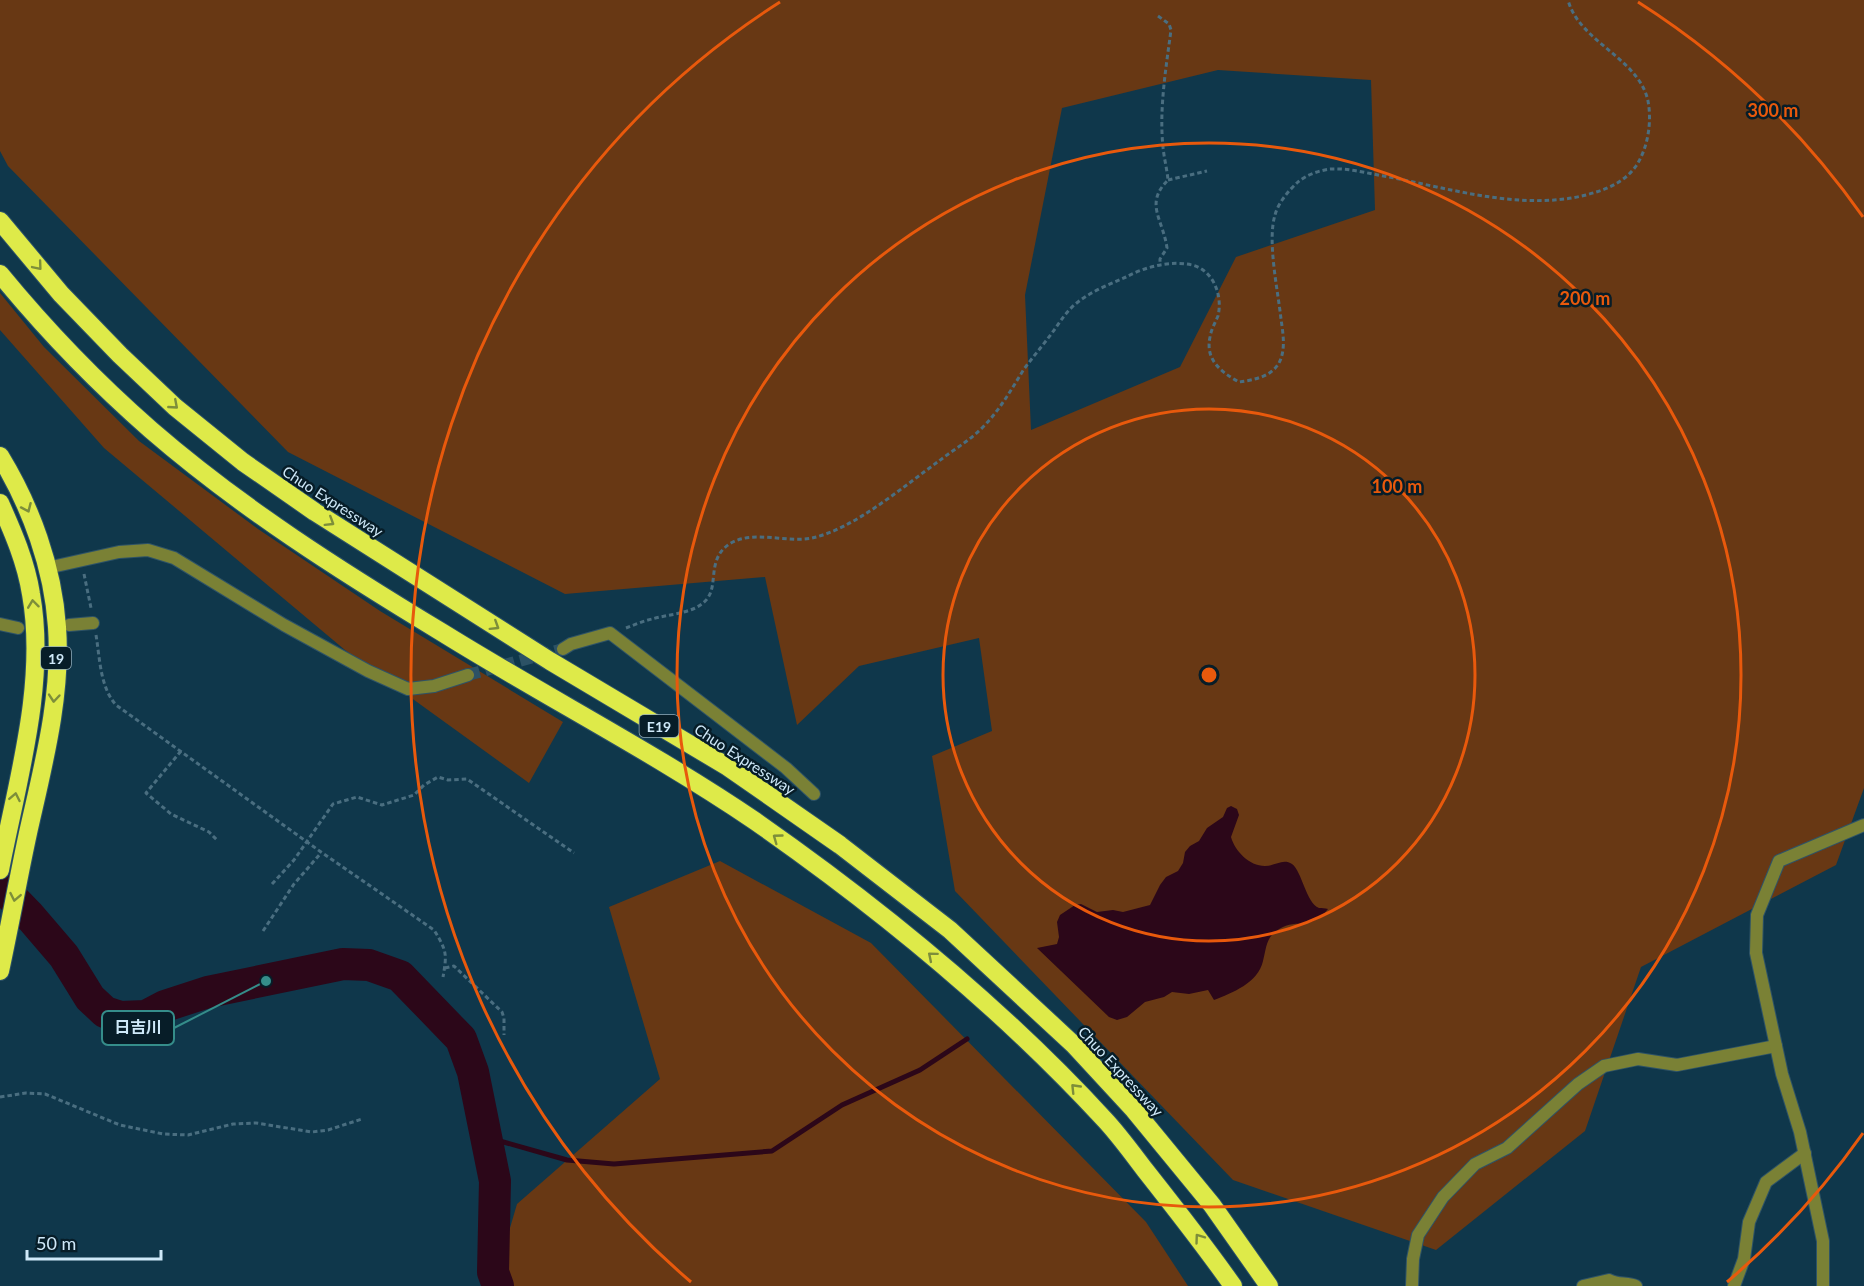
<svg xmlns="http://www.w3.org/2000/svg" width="1864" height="1286" viewBox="0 0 1864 1286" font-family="Lato,'Noto Sans JP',sans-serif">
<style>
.green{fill:#683814;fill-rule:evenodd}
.water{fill:#2c0719}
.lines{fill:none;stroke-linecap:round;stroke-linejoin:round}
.stream{stroke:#2c0719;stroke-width:5}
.river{stroke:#2c0719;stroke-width:32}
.street-tunnel{stroke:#2c5265;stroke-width:12;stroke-dasharray:12 6;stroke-linecap:butt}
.street-casing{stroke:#2e5367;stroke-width:14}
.highway-casing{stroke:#2e5367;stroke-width:20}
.path{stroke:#4a6e80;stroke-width:3;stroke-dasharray:4.5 3;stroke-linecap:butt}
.street{stroke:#7a8135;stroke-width:12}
.highway{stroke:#deea49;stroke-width:18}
.oneway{stroke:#7d8e3a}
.ring{fill:none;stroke:#e8590c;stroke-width:3}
.labels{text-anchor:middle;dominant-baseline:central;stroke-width:5;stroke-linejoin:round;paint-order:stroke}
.shield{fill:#071d28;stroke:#93acba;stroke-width:1.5}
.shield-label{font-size:14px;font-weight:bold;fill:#cfe9f9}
.street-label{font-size:15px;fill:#cfe9f9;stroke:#071d28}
.centre{fill:#e8590c;stroke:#071d28;stroke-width:3}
.ring-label{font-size:18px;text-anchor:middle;font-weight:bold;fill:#e8590c;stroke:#071d28;stroke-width:5;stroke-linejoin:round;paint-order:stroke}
.leader{fill:none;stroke:#358d8a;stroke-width:2}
.callout-dot{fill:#358d8a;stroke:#071d28;stroke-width:2}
.callout{fill:#071d28;stroke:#358d8a;stroke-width:2}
.callout-label{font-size:16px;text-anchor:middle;font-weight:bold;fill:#cfe9f9}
</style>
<rect width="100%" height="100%" fill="#0f374b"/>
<g class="green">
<path d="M0,0H1864V788L1836,865L1641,967L1585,1131L1436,1250L1233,1180L955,891L932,756L992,731L979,638L859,666L797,725L765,577L565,594L288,452L8,166L0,151ZM1218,70L1371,80L1375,210L1236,257L1180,367L1031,430L1025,295L1062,108Z"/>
<polygon points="0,293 44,347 139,441 258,529 380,611 563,722 529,783 345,650 104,448 0,330"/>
<polygon points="720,861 871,943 1146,1222 1188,1286 493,1286 517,1204 660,1079 609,907"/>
</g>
<path class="water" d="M1231,806L1237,809L1239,815L1231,837C1235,851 1249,866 1265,866C1275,866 1283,858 1292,864C1302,871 1306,903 1319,908C1322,908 1325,908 1328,909C1308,934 1296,915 1275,932C1266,939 1266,950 1263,961C1258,983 1232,993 1214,1000L1208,990L1189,994L1172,992L1164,997L1145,1002L1127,1017L1117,1020L1109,1017L1037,948L1057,944L1059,937L1057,922L1060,915L1075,905L1081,904L1097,912L1113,910L1123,912L1150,905L1160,885L1166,877L1178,871L1183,863L1185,852L1190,846L1199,841L1207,828L1223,817L1227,808Z"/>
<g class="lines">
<polyline class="stream" points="486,1137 567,1160 614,1164 772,1151 842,1105 920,1070 967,1039"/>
<polyline class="river" points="0,885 28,914 64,956 90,998 105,1012 120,1017 146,1016 165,1006 208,992 343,964 369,965 400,976 461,1039 473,1072 495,1181 493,1272 498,1286"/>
<polyline class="street-tunnel" points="468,675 563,649"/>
<defs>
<g id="street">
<polyline points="47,568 119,552 148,550 174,558 284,625 368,671 408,689 434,686 468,675"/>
<polyline points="0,624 18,628"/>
<polyline points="69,625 93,623"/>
<polyline points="563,649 571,644 610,633 786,768 814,794"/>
<polyline points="1412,1286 1413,1259 1418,1235 1443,1197 1475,1164 1507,1148 1578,1084 1604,1066 1638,1059 1677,1065 1776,1046"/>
<path d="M1583,1286L1609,1280C1617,1285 1628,1282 1636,1286"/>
<polyline points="1734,1286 1744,1259 1749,1222 1766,1182 1805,1153"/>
<polyline points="1823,1286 1823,1241 1800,1132 1782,1074 1756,953 1757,915 1779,861 1864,825"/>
</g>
<g id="highway">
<polyline points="0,221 61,294 120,355 175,407 243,462 315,512 550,661 728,767 840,845 950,930 1074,1045 1134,1110 1212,1205 1269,1286"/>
<path d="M0,274C46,330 96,382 151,430C241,508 342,572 443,633C546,697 655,753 755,821C881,909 1000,1006 1105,1120C1119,1135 1132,1153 1145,1170C1175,1208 1205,1246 1233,1286"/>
<path d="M0,456C31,507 53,567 57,627C62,696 43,766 28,833C18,879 10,925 0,971"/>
<path d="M0,503C13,532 26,562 31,594C47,683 17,782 0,870"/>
</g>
</defs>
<use href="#street" class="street-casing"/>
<use href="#highway" class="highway-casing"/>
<g class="path">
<path d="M1158,16L1169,24L1171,30C1166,68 1159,109 1163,147C1164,158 1167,169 1168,180C1144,204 1163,219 1167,248L1160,259V263"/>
<polyline points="1168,180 1207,171"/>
<polyline points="84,574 91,608"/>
<path d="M626,628C634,625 643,621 652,619C668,614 695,614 707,599C719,584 706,558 731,543C754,530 786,543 812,538C854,529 904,486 939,461C953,450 969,441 982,428C1000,410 1011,390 1024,369C1033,357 1043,345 1052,333C1060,322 1067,310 1078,302C1092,291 1110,284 1126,277C1145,267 1170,260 1192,265C1213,270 1223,295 1218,316C1215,323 1211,330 1210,337C1205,360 1221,372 1239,382C1253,380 1271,377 1279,363C1286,350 1283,333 1281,319C1278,291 1267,241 1275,215C1278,203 1289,190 1298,182C1306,175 1320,170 1331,169C1350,168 1370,174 1389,177C1452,189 1522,211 1586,195C1605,190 1624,183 1636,166C1648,148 1652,122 1648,101C1639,58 1579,42 1568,0"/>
<path d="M96,635C100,659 100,687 116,705L321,852L434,930C447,951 447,954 443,977"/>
<polyline points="181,751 146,793 171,814 209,832 217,840"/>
<polyline points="272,884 294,860 333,804 357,797 382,805 414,795 424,785 438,777 448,780 467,779 574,853"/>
<polyline points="263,931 294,884 321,853"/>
<polyline points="445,968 454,966 502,1012 504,1018 504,1035"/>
<polyline points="0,1097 26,1093 45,1094 120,1125 163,1134 188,1135 233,1124 256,1123 312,1132 328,1130 362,1119"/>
</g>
<use href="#street" class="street"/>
<use href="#highway" class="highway"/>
</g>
<defs><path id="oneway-chevron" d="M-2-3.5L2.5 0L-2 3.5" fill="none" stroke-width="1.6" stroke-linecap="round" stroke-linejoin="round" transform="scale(1.5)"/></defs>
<g class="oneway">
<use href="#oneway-chevron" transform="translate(38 266) rotate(50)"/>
<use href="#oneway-chevron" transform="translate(174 405) rotate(41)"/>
<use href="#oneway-chevron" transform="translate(27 508) rotate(66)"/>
<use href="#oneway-chevron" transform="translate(330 522) rotate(32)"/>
<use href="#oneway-chevron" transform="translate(33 604) rotate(-97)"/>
<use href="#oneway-chevron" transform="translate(495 626) rotate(32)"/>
<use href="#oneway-chevron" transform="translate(54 698) rotate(95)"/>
<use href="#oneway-chevron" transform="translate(15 797) rotate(-79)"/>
<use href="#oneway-chevron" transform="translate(777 838) rotate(-144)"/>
<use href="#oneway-chevron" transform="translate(15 897) rotate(101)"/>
<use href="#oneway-chevron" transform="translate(932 956) rotate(-140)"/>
<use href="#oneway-chevron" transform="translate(1075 1088) rotate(-134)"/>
<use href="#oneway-chevron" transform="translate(1199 1238) rotate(-126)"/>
</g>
<g class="ring">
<circle cx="1209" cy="675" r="266"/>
<circle cx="1209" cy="675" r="532"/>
<path d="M1863 1133A798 798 0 0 1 1727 1282M691 1282A798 798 0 0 1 780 2M1638 2A798 798 0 0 1 1863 217"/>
</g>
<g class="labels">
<g class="shield">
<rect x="41" y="647" width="30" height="22" rx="4.5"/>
<rect x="639.5" y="715" width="39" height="22" rx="4.5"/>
</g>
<g class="shield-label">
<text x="56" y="658">19</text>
<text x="659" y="726">E19</text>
</g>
<g class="street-label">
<text transform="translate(333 501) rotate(33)">Chuo Expressway</text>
<text transform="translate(745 759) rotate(33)">Chuo Expressway</text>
<text transform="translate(1121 1071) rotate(47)">Chuo Expressway</text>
</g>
</g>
<circle cx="1209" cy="675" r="9" class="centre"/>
<g class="ring-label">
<text x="1773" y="117">300 m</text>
<text x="1585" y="305">200 m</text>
<text x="1397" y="493">100 m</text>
</g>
<path class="leader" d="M266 981L174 1028"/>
<circle class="callout-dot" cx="266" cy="981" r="6"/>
<rect class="callout" x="102" y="1011" width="72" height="34" rx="6"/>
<g class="callout-label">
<text x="138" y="1033">日吉川</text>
</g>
<path d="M27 1250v9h134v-9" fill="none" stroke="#cfe9f9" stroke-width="3"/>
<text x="36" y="1250" font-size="18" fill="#cfe9f9" stroke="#071d28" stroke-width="4.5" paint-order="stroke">50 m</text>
</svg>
